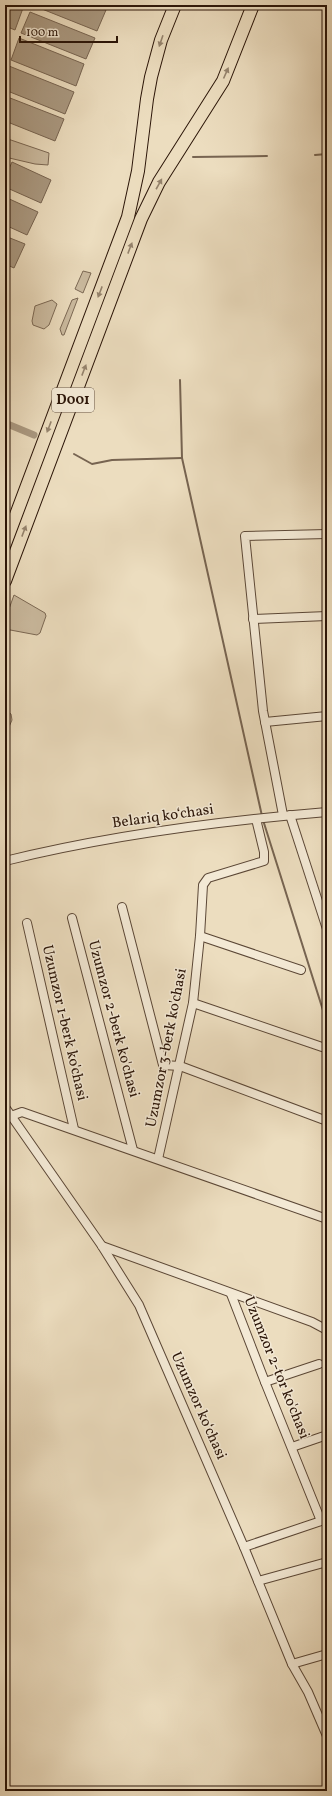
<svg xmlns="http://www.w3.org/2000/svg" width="332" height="1796" viewBox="0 0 332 1796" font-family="Vollkorn,serif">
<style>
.green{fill:#cbbba0;stroke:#7b6854}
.water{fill:#aa9981;stroke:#776451}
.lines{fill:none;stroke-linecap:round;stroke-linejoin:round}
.stream{stroke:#776451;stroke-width:2}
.canal{stroke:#aa9981;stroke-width:7}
.minor-casing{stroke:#5b4736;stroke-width:10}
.highway-casing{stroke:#2b1508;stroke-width:14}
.minor{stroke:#f3e9d5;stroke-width:8}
.highway{stroke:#ecddbf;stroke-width:12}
.oneway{fill:#95836d}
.labels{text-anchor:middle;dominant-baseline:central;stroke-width:3;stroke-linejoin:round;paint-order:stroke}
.shield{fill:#f3e9d5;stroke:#675546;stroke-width:1}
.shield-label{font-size:14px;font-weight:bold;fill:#2b1508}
.street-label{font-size:15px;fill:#2b1508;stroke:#f3e9d5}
</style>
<rect width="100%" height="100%" fill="#ecddbf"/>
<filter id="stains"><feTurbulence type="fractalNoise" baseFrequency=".005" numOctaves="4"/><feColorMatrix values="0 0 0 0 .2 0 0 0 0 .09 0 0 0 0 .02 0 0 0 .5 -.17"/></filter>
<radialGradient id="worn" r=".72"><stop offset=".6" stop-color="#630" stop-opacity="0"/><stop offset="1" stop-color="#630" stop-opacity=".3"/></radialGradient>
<g class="green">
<polygon points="5,138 49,153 48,165 35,164 5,157"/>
<polygon points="83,271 91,273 83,293 75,289"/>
<polygon points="78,298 64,335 62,335 60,329 72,300"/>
<polygon points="52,300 57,304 49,325 44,329 33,325 32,321 35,306"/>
<polygon points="14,595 45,613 46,616 40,633 37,635 5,629 5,620"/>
<polygon points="5,710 11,714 12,720 5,736"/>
</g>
<g class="water">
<polygon points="5,5 15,5 23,8 15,30 5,26"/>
<polygon points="32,5 94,5 106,10 97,31"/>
<polygon points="30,12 95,38 86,59 21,33"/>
<polygon points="19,38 84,64 76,86 11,60"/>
<polygon points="9,66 74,92 65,114 5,90 5,76"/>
<polygon points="5,96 64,119 55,141 5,121"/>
<polygon points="12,162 51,180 41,203 5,187 5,178"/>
<polygon points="5,197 38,212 27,235 5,225"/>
<polygon points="5,236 25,244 14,268 5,264"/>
</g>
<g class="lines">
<g class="stream">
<polyline points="315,155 327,154"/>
<polyline points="193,157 267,156"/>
<polyline points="180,380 182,458 262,816"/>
<polyline points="74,454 92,464 112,460 182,458"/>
<polyline points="263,820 327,1023"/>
</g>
<polyline class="canal" points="5,423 34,435"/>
<defs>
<g id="minor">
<polyline points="253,619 327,616"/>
<polyline points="265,722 327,716"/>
<polyline points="283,815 263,711 245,536 327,534"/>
<polyline points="290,815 327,929"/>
<path d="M5,861C110,835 219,821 327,812"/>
<polyline points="122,907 163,1065 180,1066 327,1121"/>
<polyline points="72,918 133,1150"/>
<polyline points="27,923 74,1129"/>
<polyline points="200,936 301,970"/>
<polyline points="193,1003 325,1048"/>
<polyline points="5,1107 102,1246 139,1305 244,1547 292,1664 308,1692 327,1736"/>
<polyline points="11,1116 22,1112 327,1219"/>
<polyline points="158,1159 193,1003 200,936 203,885 208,878 264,861 264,852 256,819"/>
<polyline points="102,1246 312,1322 327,1330"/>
<polyline points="231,1294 265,1382 321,1521"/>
<polyline points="265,1382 319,1364"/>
<polyline points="292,1447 327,1435"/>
<polyline points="244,1547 327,1519"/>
<polyline points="258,1581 327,1562"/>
<polyline points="292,1664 327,1654"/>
</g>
<g id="highway">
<polyline points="5,544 128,217 138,171 147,99 151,77 161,40 175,5"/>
<polyline points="5,581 141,219 159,182 223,81 253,5"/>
</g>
</defs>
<use href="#minor" class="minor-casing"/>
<use href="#highway" class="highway-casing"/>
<use href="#minor" class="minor"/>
<use href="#highway" class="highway"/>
</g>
<defs><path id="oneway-solid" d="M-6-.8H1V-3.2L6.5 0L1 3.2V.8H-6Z"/></defs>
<g class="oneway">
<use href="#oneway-solid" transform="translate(161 41) rotate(109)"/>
<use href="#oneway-solid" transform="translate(226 73) rotate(-66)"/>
<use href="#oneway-solid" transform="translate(159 184) rotate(-61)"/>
<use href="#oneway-solid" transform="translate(130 248) rotate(-69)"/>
<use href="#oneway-solid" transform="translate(100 292) rotate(111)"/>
<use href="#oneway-solid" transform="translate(84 370) rotate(-69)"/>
<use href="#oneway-solid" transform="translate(49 427) rotate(111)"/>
<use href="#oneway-solid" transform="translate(24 531) rotate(-69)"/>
</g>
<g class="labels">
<rect class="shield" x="52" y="388" width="42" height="24" rx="3"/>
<g class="shield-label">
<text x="73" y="400">D001</text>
</g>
<g class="street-label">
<text transform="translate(163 817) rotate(-8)">Belariq koʻchasi</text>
<text transform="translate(113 1019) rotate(75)">Uzumzor 2-berk ko'chasi</text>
<text transform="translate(64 1023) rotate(77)">Uzumzor 1-berk ko'chasi</text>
<text transform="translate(167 1048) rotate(-79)">Uzumzor 3-berk ko'chasi</text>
<text transform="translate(276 1368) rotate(68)">Uzumzor 2-tor ko'chasi</text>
<text transform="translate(198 1406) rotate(66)">Uzumzor koʻchasi</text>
</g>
</g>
<rect width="332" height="1796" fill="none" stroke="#ecddbf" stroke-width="20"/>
<rect x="6" y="6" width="320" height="1784" fill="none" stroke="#2b1508" stroke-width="2"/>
<rect x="10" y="10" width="312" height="1776" fill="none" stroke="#2b1508"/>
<path d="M20 36v6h97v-6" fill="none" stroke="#2b1508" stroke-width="2"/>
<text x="26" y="36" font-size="12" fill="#2b1508" stroke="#f3e9d5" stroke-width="3" paint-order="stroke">100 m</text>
<rect width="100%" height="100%" filter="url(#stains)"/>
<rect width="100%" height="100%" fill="url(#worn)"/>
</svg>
